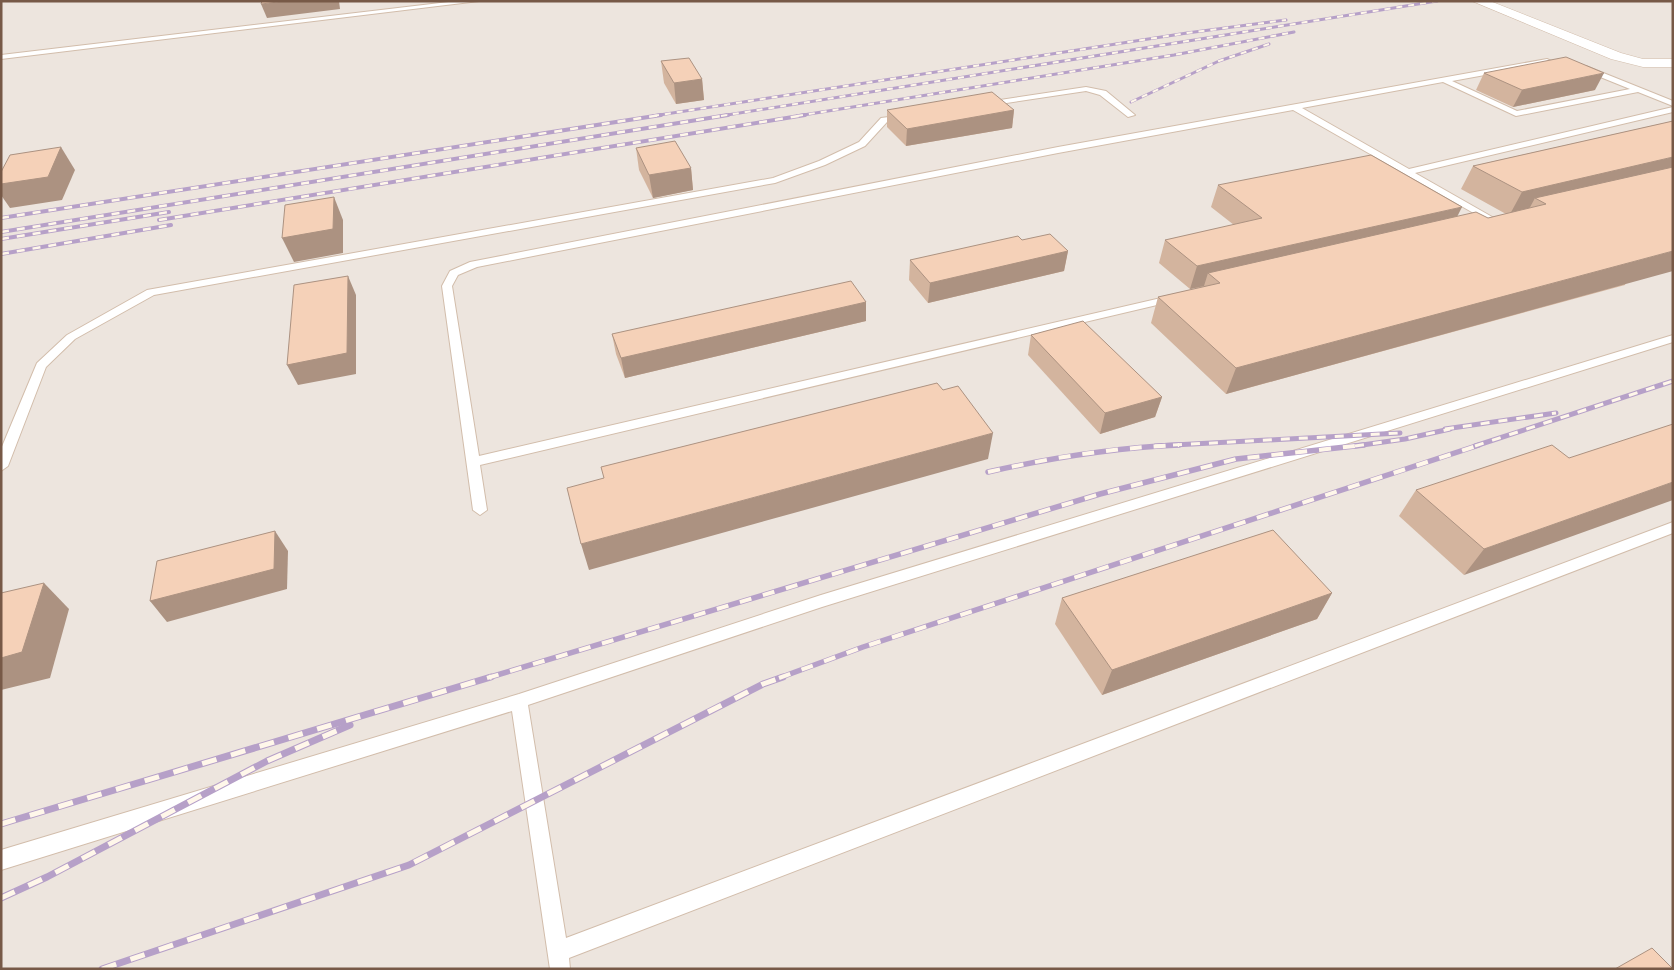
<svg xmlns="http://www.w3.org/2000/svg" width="1674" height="970" viewBox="0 0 1674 970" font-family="Rubik,sans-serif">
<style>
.industrial{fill:#ede5de}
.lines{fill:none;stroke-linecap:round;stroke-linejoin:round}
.lane-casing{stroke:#d2bdab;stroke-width:2}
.street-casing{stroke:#d2bdab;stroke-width:1}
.lane{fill:#fff;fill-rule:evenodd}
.street{fill:#fff;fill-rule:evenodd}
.rail-far4-casing{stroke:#b6a0c8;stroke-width:3}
.rail-far3-casing{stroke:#b6a0c8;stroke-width:4}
.rail-far2-casing{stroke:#b6a0c8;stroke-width:5}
.rail-far1-casing{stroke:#b6a0c8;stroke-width:5.5}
.rail-casing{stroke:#b6a0c8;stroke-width:7}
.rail-far4{stroke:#fff7ea;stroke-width:2;stroke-dasharray:6;stroke-linecap:butt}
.rail-far3{stroke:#fff7ea;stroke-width:2.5;stroke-dasharray:8;stroke-linecap:butt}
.rail-far2{stroke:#fff7ea;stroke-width:3;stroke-dasharray:9;stroke-linecap:butt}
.rail-far1{stroke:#fff7ea;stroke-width:4;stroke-dasharray:12;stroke-linecap:butt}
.rail{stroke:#fff7ea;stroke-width:5;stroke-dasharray:15;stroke-linecap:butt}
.wall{fill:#d3b49e}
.shaded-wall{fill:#ac9281}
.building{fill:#f5d1b8;stroke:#ac9281}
</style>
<rect width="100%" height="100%" fill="#fef3e2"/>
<rect class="industrial" x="1" y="1" width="1672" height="968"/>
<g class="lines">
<defs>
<g id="lane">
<polygon points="457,1 479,1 1,59 1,55"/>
<polygon points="1547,59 1551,61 1550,63 1452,81 1517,111 1630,89 1583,70 1582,68 1586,66 1673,101 1673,106 1638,92 1516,116 1443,82 1302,108 1409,169 1673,107 1673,112 1415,173 1494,218 1494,222 1491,223 1293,110 1058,153 477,267 458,275 452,286 479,456 1174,295 1179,298 1174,301 480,465 487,510 480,515 473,510 442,286 450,271 470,262 1058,147"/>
<polygon points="1086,87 1106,91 1135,115 1128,117 1100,95 1086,91 987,106 983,104 987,102"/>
<polygon points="904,115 908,117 907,119 887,122 865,146 825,165 775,183 154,295 75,339 46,367 8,466 1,471 1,449 37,363 67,335 147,290 773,178 819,161 859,142 881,118"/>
<polygon points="1673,335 1673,342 822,607 528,705 566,938 1673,522 1673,533 569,958 570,969 550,969 512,711 1,870 1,850 519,694 821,595"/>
</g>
<polygon id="street" points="1472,1 1490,1 1621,53 1643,59 1673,59 1673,67 1643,67 1611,59"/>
</defs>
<use href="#lane" class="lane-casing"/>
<use href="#street" class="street-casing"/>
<use href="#lane" class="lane"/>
<use href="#street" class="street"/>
<defs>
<g id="rail-far4">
<polyline points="1131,102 1219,61 1269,44"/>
<polyline points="653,116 1187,33 1286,20"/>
<polyline points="721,116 1437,1"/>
<polyline points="797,116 1174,55 1294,32"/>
</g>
<g id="rail-far3">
<polyline points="1,218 661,115"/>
<polyline points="159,220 805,115"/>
<polyline points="1,232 728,115"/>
<polyline points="1,239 169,212"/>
<polyline points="1,254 171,225"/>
</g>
<g id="rail-far2">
<polyline points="1445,429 1556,413"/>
<polyline points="1155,446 1400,433"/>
<polyline points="1355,446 1405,439 1450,429"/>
<polyline points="1475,446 1673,381"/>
</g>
<g id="rail-far1">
<path d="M988,472C1054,457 1112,448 1179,445"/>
<polyline points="487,678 1100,494 1236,459 1364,445"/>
<polyline points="779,678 863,647 1479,445"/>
</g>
<g id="rail">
<polyline points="1,824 491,677"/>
<polyline points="1,898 47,877 267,761 350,725"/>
<polyline points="102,969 409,865 763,684 783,677"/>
</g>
</defs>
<use href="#rail-far4" class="rail-far4-casing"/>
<use href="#rail-far3" class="rail-far3-casing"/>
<use href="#rail-far2" class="rail-far2-casing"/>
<use href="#rail-far1" class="rail-far1-casing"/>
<use href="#rail" class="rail-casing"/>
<use href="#rail-far4" class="rail-far4"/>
<use href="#rail-far3" class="rail-far3"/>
<use href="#rail-far2" class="rail-far2"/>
<use href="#rail-far1" class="rail-far1"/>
<use href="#rail" class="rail"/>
</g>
<g class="wall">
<polygon points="661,61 702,79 704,100 676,104 664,83"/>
<polygon points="1484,73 1595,90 1513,107 1476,90"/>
<polygon points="887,110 1014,110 1012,128 906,146 887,127"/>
<polygon points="1673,121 1625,285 1226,394 1151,323 1158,297 1204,287 1190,289 1159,263 1165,240 1234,225 1211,207 1218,185 1457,216 1488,218 1506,214 1461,189 1473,166"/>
<polygon points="636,148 691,168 693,190 653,198 639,170"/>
<polygon points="1022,240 1068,251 1064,271 928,303 909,280 910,260"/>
<polygon points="866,302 866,321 625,378 616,354 612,334"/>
<polygon points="1031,335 1162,397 1155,417 1100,434 1028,355"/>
<polygon points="1569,458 1464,575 1399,516 1416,490"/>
<polygon points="1332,593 1317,619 1102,695 1055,624 1062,598"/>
</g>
<g class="shaded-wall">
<polygon points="287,1 339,1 340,9 267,18 261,4"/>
<polygon points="1604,73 1595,90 1513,107 1522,90"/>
<polygon points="702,79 704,100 676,104 674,83"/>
<polygon points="1014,110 1012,128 906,146 907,129"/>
<polygon points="61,147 75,170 62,200 10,208 1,195 1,184"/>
<polygon points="1673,157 1673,177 1546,204 1535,198 1528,211 1509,216 1522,192"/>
<polygon points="691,168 693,190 653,198 649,175"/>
<polygon points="334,197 343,220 343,253 294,262 282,238"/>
<polygon points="1462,207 1451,229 1208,273 1204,286 1190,289 1197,266"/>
<polygon points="1068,251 1064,271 928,303 930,283"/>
<polygon points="1673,251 1673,271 1226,394 1236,368"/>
<polygon points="348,276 356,295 356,374 298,385 287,365"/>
<polygon points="866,302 866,321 625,378 621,358"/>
<polygon points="1162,397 1155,417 1100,434 1105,413"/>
<polygon points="993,433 988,459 589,570 581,544"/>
<polygon points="1673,482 1673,500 1464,575 1484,549"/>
<polygon points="275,531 288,551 287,589 167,622 150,601"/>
<polygon points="44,583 69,609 50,678 1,690 1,658"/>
<polygon points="1332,593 1317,619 1102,695 1112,670"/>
</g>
<g class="building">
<polygon points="262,1 287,1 261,4"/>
<polygon points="1566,57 1604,73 1522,90 1484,73"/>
<polygon points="689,58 702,79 674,83 661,61"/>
<polygon points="992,92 1014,110 907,129 887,110"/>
<polygon points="1673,121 1673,157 1522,192 1473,166"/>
<polygon points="675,141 691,168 649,175 636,148"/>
<polygon points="61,147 48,177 1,184 1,172 10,155"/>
<polygon points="1371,155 1462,207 1197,266 1165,240 1262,218 1218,185"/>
<polygon points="1673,167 1673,251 1236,368 1158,297 1220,283 1208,273 1476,212 1488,218 1546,204 1535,198"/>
<polygon points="334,197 333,229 282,238 285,205"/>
<polygon points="1050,234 1068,251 930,283 910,260 1018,236 1022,240"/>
<polygon points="348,276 347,353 287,365 294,285"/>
<polygon points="851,281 866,302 621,358 612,334"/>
<polygon points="1083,321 1162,397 1105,413 1031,335"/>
<polygon points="937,383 943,390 958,386 993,433 581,544 567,488 604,478 601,467"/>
<polygon points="1673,424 1673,482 1484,549 1416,490 1552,445 1569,458"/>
<polygon points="1273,530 1332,593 1112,670 1062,598"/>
<polygon points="275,531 274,569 150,601 157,561"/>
<polygon points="44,583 22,652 1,658 1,593"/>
<polygon points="1652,948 1673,969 1615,969"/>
</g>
<rect width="1674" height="970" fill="none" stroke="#775947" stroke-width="5"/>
</svg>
